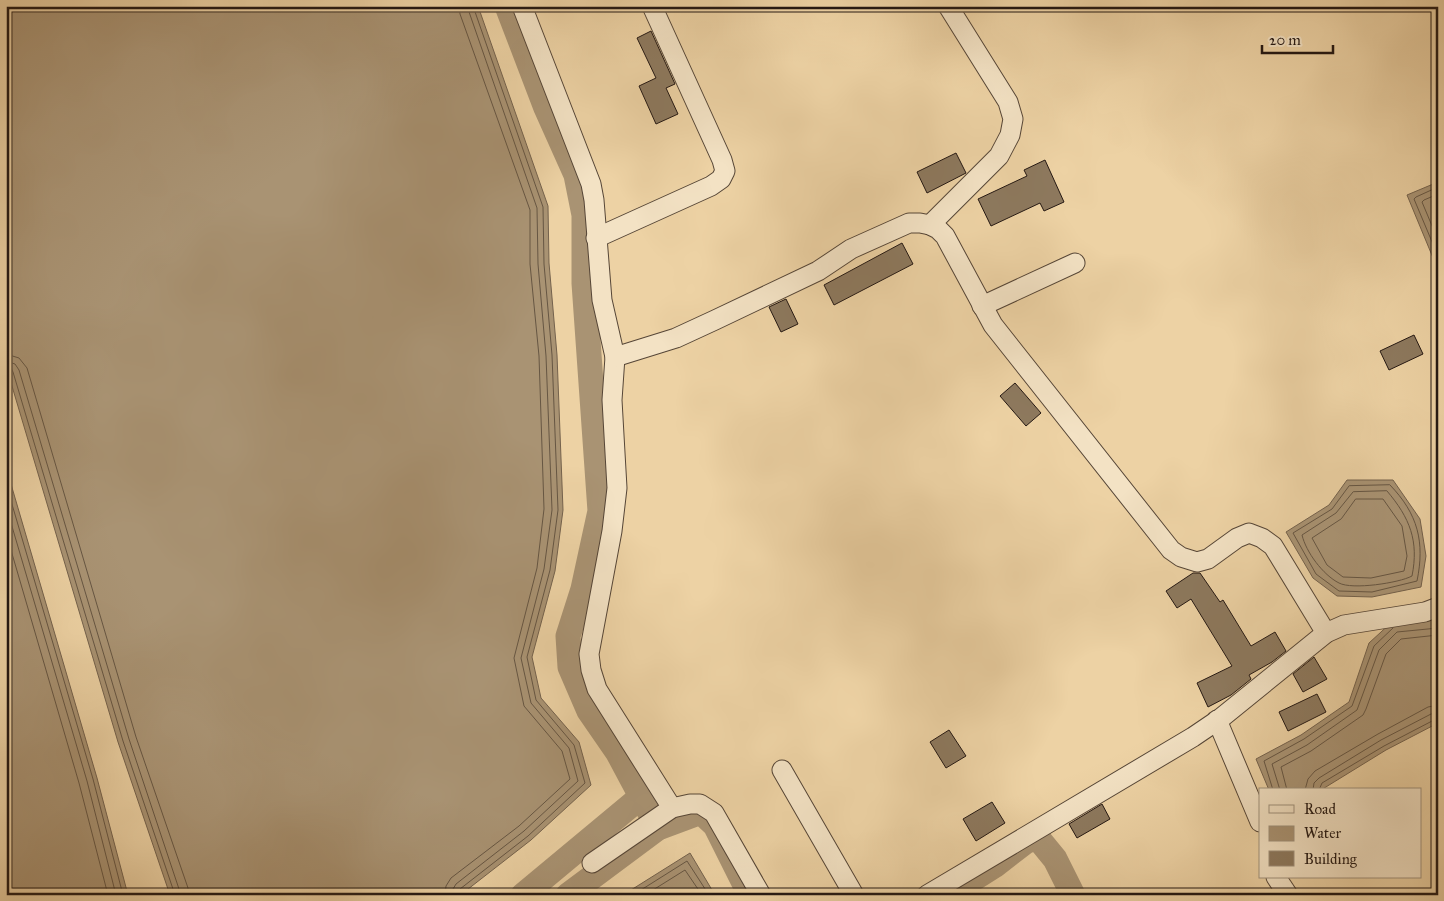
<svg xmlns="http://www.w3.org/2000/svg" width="1444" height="901" viewBox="0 0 1444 901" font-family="'IM FELL Great Primer',serif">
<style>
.water{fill:#a99373;stroke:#74624d}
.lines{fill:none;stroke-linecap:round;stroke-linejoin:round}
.shore{stroke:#665643;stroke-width:1}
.canal{stroke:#a99373;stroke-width:25}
.building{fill:#8d795e;stroke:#241813}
.minor-casing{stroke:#564637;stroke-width:21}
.minor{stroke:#f3e2c4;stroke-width:19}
</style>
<rect width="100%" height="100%" fill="#edd2a4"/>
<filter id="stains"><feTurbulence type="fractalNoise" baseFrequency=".004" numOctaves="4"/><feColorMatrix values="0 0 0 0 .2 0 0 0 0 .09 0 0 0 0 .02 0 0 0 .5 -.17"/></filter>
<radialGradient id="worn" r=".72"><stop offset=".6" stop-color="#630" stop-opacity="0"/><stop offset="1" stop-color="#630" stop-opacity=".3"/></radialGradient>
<g class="water">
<polygon points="6,6 478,6 548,206 549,263 557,355 563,510 555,571 532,657 541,698 579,742 591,785 531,840 463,893 456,895 170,895 118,742 6,366"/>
<polygon points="1438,182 1438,265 1436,265 1407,195"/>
<polygon points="6,467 97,778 128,895 6,895"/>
<polygon points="1347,480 1393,480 1420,519 1426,556 1421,587 1372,597 1337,596 1313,578 1286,532 1329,505"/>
<polygon points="1438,617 1438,723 1386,750 1321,790 1269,790 1256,759 1301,735 1349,702 1369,643 1393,621"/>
<polygon points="690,853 715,895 623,895"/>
</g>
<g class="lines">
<g class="shore">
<polyline points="1438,187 1416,197 1414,199 1438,256"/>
<polyline points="1438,194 1424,200 1422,202 1438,240"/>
<polyline points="6,354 19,358 27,368 136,737 188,888 188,895"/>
<polyline points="6,361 15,364 19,370 129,739 181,895"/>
<polyline points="6,368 11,368 13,372 123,741 175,895"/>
<polyline points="6,484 93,779 123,895"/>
<path d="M1390,485C1418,514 1425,542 1417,581L1372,592L1339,591L1316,574L1293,533L1332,509L1349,486Z"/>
<path d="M1387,491C1410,518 1419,541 1412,576C1399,583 1352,590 1339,583C1323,575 1306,552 1302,535L1336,513L1353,492Z"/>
<polygon points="1356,499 1383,499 1402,526 1407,556 1404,571 1371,578 1343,577 1327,565 1312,538 1341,519"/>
<polyline points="6,506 87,781 116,895"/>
<polyline points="6,533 79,783 108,895"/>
<polyline points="1273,790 1264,761 1304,739 1352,706 1374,646 1393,628"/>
<polyline points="1280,790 1272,764 1307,745 1357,710 1379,650 1397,632 1438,628"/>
<polyline points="1287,790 1281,767 1311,751 1363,715 1366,709 1386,654 1401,639 1438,635"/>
<polyline points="1305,790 1308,779 1315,771 1378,734 1428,707 1438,705"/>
<polyline points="1313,790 1314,783 1319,778 1381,740 1431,714 1438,713"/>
<polyline points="1319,790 1322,783 1384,746 1434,720 1438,719"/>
<polyline points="445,895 446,886 451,878 519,826 570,779 562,751 524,706 514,658 537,568 544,509 539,356 530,264 530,210 460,14 459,6"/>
<polyline points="452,895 453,889 456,884 524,831 578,781 569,748 531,703 521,658 544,569 552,510 546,356 538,264 537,208 467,6"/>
<polyline points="458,895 460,889 528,836 585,783 574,745 536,700 527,657 550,570 558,510 552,355 544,264 543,207 473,6"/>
<polyline points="633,895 687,861 709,895"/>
<polyline points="645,895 685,870 702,895"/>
</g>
<g class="canal">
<polyline points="507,6 546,108 576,175 584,215 584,283 600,511 583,589 568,636 570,667 589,711 618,753 658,828"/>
<polyline points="523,895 642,796"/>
<polyline points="568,895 658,828 701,812 715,825 750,895"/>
<polyline points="948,895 994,866 1025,842 1037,837 1055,859 1073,895"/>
</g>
</g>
<g class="building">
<polygon points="651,31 675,84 666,88 678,114 656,124 639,86 656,78 637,38"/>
<polygon points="956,153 966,173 927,193 917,172"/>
<polygon points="1045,160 1064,202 1044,211 1040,203 991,226 978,199 1027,176 1024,170"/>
<polygon points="902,243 913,264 834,305 824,285"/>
<polygon points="786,299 798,324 781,332 769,307"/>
<polygon points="1414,335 1423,354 1389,370 1380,351"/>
<polygon points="1015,383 1041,413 1026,426 1000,396"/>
<polygon points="1193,573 1200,573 1220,602 1223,600 1251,646 1275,632 1286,651 1272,662 1249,675 1251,679 1231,695 1208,707 1197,683 1232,666 1191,599 1177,608 1166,591"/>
<polygon points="1314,657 1327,679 1303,692 1293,674"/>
<polygon points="1317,694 1326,712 1288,731 1279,712"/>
<polygon points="949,730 966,756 946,768 930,742"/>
<polygon points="992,802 1005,823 976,841 963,819"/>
<polygon points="1102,804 1110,819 1077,838 1069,824"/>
</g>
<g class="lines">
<defs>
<g id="minor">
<polyline points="522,6 591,184 594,200 602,300 615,357 612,400 617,488 612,531 589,654 591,670 597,689 672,808"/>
<polyline points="930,225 999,156 1010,135 1013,119 1008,102 948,6"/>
<polyline points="596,238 711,186 721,179 725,171 722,160 652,6"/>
<polyline points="982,306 1075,263"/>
<polyline points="615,357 676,338 715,320 818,271 851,249 909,223 920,223 930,225 938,229 945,236 993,325 1171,550 1181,557 1197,562 1208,559 1237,538 1249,533 1262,538 1273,546 1326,633"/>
<polyline points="1217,720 1260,822"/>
<polyline points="782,770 854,895"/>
<polyline points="592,863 672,808 690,804 700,804 714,813 761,895"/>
<polyline points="1276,877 1288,895"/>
<polyline points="927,895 1193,737 1221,718 1326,633 1344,625 1425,612 1438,607"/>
</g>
</defs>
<use href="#minor" class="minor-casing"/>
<use href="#minor" class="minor"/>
</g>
<rect width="1444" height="901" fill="none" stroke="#edd2a4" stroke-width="25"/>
<rect x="8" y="8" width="1429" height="886" fill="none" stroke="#241813" stroke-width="2.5"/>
<rect x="12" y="12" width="1419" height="876" fill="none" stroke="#241813"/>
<rect x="1259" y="788" width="162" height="90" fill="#f3e2c4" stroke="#a0917d"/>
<rect x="1269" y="805" width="25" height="8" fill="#f3e2c4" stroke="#a0917d"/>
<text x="1304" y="814" font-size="15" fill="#241813">Road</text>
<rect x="1269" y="826" width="25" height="15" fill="#a99373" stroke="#a0917d"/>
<text x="1304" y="838" font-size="15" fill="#241813">Water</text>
<rect x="1269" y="851" width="25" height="15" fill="#8d795e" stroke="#a0917d"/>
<text x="1304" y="864" font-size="15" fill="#241813">Building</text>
<path d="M1262 45v8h71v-8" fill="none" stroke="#241813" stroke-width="2.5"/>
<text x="1269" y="45" font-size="15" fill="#241813" stroke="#f3e2c4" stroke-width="4" paint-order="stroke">20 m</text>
<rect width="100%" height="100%" filter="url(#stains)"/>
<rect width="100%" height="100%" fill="url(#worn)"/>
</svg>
